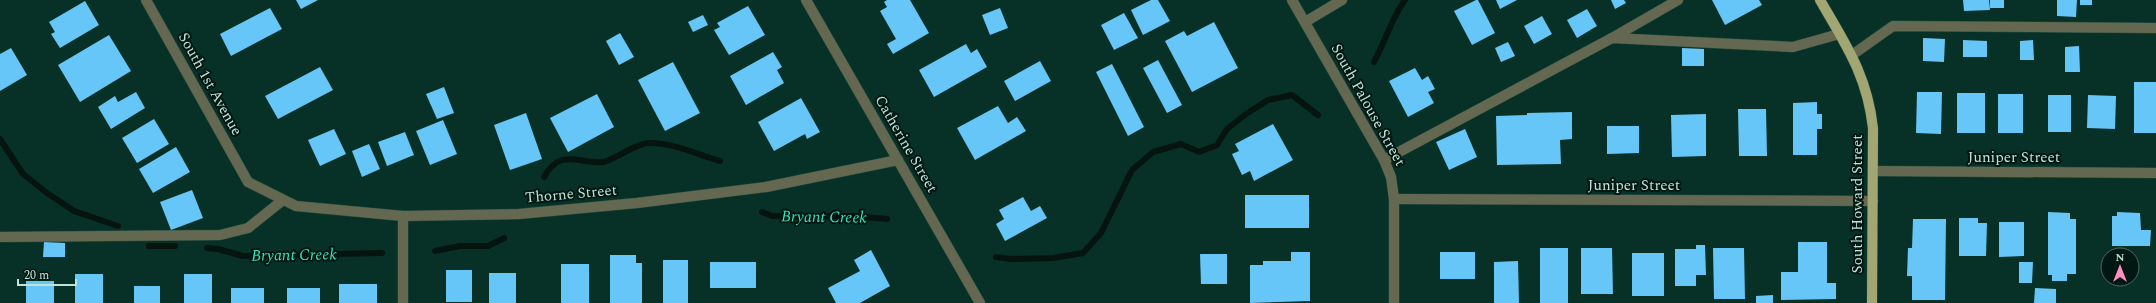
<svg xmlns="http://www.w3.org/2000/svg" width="2156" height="303" viewBox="0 0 2156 303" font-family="Spectral,serif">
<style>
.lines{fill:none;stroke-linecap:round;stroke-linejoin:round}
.stream{stroke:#05140f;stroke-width:6}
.building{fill:#66c6f7}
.minor-casing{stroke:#254d43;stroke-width:11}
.major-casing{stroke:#254d43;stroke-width:11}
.minor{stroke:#656850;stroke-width:10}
.major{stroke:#a1a673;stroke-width:10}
.labels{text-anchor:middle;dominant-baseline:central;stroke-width:4;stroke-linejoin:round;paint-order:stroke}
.street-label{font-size:15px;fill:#c0e3d7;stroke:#001811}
.water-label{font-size:16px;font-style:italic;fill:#39e2bc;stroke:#001811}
</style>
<rect width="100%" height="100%" fill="#073127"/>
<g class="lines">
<g class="stream">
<path d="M1374,62C1385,42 1391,19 1405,0"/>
<polyline points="0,139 23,174 47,193 74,211 118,226"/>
<path d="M544,177C561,147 578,164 603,162C612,161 631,147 643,144C664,139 699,155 720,161"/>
<polyline points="762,212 772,216 855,216 887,219"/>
<polyline points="149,246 175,246"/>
<polyline points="207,248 218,249 243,256 382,253"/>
<polyline points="435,251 460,246 488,246 504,238"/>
<polyline points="996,257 1011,259 1053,258 1083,253 1101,233 1132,170 1153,152 1181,144 1199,152 1217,145 1227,129 1246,114 1268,100 1292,95 1318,115"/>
</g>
</g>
<g class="building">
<polygon points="296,0 318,0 301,9"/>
<polygon points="887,0 910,0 929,33 893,54 887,44 896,39 880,11 887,7 884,2"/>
<polygon points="1151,0 1158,0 1170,21 1143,35 1131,10"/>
<polygon points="1476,0 1478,0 1495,33 1472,45 1454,11"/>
<polygon points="1496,0 1517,0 1500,9"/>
<polygon points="1611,0 1624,0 1626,3 1615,9"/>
<polygon points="1712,0 1759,0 1762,5 1725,25"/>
<polygon points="1963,0 1989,0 1990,10 1964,11"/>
<rect x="1990" y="0" width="14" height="8"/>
<polygon points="2057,0 2077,0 2076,17 2057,16"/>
<rect x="2080" y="0" width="12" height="5"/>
<polygon points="85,1 99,25 60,48 51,34 55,32 49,22"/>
<polygon points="748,6 765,35 729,55 714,30 720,27 717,23"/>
<polygon points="270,8 282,29 231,56 220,34"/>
<polygon points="1000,8 1008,28 990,35 982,15"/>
<polygon points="1587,9 1597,26 1577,38 1567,20"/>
<polygon points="1124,13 1138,38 1114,50 1101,25"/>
<polygon points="703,15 708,25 693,32 688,22"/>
<polygon points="1542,16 1552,34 1534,44 1524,26"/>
<polygon points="1214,22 1238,68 1192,92 1165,41 1184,31 1187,36"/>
<polygon points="620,33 634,57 619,65 606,41"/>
<polygon points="109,35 131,71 80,102 58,65"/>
<polygon points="1923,38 1945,39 1944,62 1923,61"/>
<polygon points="1963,40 1987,41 1987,57 1963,57"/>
<polygon points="2033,40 2034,60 2020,60 2020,41"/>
<polygon points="1508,42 1515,56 1501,62 1495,48"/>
<polygon points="966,44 971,53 977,49 987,67 934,97 919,70"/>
<polygon points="2079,46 2080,72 2065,72 2065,47"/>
<polygon points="11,48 27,75 0,91 0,54"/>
<polygon points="1682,48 1704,49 1704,66 1682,66"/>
<polygon points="773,52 782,67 777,70 784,83 746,105 730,76"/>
<polygon points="1158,60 1182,105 1167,113 1143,68"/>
<polygon points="1040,61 1051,81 1015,101 1004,81"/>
<polygon points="673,62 700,113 665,131 638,80"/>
<polygon points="1112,64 1144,127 1128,136 1096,72"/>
<polygon points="320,67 333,90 278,119 265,96"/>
<polygon points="1415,68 1422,80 1428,76 1435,89 1428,92 1434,103 1408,117 1389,81"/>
<rect x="2134" y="82" width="22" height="51"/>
<polygon points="444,87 454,113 437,119 426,94"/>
<polygon points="136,92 145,108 111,129 98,107 115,96 118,102"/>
<polygon points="1917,92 1942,92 1941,134 1916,133"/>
<rect x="1957" y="93" width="28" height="40"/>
<polygon points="597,94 614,127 568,152 550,118"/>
<rect x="1998" y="94" width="25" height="39"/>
<rect x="2048" y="95" width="23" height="37"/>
<polygon points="2088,95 2116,96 2115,129 2087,128"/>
<polygon points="801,98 820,132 807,139 805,134 774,151 758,122"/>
<polygon points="1817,102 1817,114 1822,114 1822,129 1817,129 1817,155 1793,155 1793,103"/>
<polygon points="998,106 1008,123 1017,117 1026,131 975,160 957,128"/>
<polygon points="1738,109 1766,109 1767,156 1739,156"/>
<polygon points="1572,112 1572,139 1560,140 1561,164 1497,165 1496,116 1527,115 1527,113"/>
<polygon points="526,113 542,159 510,170 494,125"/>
<polygon points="1706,114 1706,156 1672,157 1671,115"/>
<polygon points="154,119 169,144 137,163 122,138"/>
<polygon points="443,120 457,154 430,165 416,131"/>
<polygon points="1273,124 1293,160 1254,181 1250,171 1242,175 1232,154 1239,151 1235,144"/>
<polygon points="1607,126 1639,126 1639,153 1607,154"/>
<polygon points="334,129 346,154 320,166 308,140"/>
<polygon points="1465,129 1477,157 1449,170 1436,142"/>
<polygon points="405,132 414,155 387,166 378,142"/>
<polygon points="369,144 380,169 362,177 352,151"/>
<polygon points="176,147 190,172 153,193 139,169"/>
<polygon points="192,190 203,218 171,230 160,202"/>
<rect x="1245" y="195" width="64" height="33"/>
<polygon points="1023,197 1031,211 1040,206 1047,218 1005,241 996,224 1004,219 999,210"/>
<polygon points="2048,212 2070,213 2070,219 2076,219 2076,274 2067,274 2067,281 2052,281 2052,275 2048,275"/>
<polygon points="2117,212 2140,213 2141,230 2151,230 2150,246 2112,246 2112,216 2117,216"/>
<polygon points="1959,218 1978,218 1978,223 1987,223 1986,256 1959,256"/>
<polygon points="1913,219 1946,219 1945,300 1912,300 1912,276 1907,276 1908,248 1912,248"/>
<polygon points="1999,222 2024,222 2024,256 1999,257"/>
<polygon points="44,242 65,243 65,257 43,257"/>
<polygon points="1798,242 1827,242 1827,283 1836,283 1836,299 1781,300 1781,272 1798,272"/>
<polygon points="1696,245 1705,245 1706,275 1696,275 1696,286 1675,286 1675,249 1696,249"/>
<rect x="1540" y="248" width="28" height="55"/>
<polygon points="1581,248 1612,248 1613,294 1581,294"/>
<polygon points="1713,248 1744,248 1745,299 1714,299"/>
<polygon points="871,250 890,286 860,303 836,303 828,288 860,271 854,260"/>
<polygon points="1291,252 1310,252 1310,301 1250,303 1250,265 1263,265 1263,261 1291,261"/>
<rect x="1440" y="252" width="35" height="27"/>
<rect x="1632" y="253" width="32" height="43"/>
<polygon points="1200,254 1227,254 1227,284 1201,284"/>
<polygon points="610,255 636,255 636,263 642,263 642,303 610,303"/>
<rect x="663" y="260" width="25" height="43"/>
<polygon points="1518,261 1519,303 1494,303 1494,262"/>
<rect x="710" y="262" width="46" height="26"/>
<polygon points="2019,262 2033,262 2032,283 2019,283"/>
<rect x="561" y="264" width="28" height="39"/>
<rect x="446" y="270" width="26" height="32"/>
<rect x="489" y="273" width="27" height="30"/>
<rect x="75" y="274" width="28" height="29"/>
<rect x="184" y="274" width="28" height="29"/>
<rect x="26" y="281" width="28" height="22"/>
<rect x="339" y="284" width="38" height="19"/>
<rect x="134" y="286" width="26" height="17"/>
<rect x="231" y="288" width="33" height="15"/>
<rect x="287" y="288" width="33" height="15"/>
<polygon points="2035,288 2056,289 2056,303 2034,303"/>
<polygon points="1773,295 1773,303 1756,303 1756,296"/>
</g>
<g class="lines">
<defs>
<g id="minor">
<polyline points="146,0 248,182 296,206 403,216 519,214 637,203 766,187 898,160"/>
<polyline points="806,0 980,303"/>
<polyline points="1292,0 1384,160 1391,177 1394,199 1394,303"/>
<polyline points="1305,22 1342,0"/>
<polyline points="1612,38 1678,0"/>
<polyline points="1852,55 1893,26 2156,28"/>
<polyline points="1384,160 1612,38 1793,47 1839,34"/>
<polyline points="1873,171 2156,173"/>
<polyline points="1394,199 1873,201"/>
<polyline points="403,216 403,303"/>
<polyline points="0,237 220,235 248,228 283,200"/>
</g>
<path id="major" d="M1820,0C1846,45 1867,75 1873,128L1872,303"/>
</defs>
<use href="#minor" class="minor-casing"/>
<use href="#major" class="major-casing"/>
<use href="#minor" class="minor"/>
<use href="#major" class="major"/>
</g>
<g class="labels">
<g class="street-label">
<text transform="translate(210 84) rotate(61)">South 1st Avenue</text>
<text transform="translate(1368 105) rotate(61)">South Palouse Street</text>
<text transform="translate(906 144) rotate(60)">Catherine Street</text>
<text x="2014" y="157">Juniper Street</text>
<text x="1634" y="185">Juniper Street</text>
<text transform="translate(571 194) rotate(-5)">Thorne Street</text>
<text transform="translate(1857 204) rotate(-90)">South Howard Street</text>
</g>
<g class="water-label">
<text transform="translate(824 217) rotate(1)">Bryant Creek</text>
<text transform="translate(294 255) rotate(-1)">Bryant Creek</text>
</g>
</g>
<g transform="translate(2120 267)"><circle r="19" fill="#001811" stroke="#4d6960"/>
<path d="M0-3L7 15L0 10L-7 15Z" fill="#fd8ebf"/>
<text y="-6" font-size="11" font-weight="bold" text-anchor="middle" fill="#c0e3d7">N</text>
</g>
<path d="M18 279v6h58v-6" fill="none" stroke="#c0e3d7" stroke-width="2"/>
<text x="24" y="279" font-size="12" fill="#c0e3d7" stroke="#001811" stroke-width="3" paint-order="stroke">20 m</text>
</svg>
